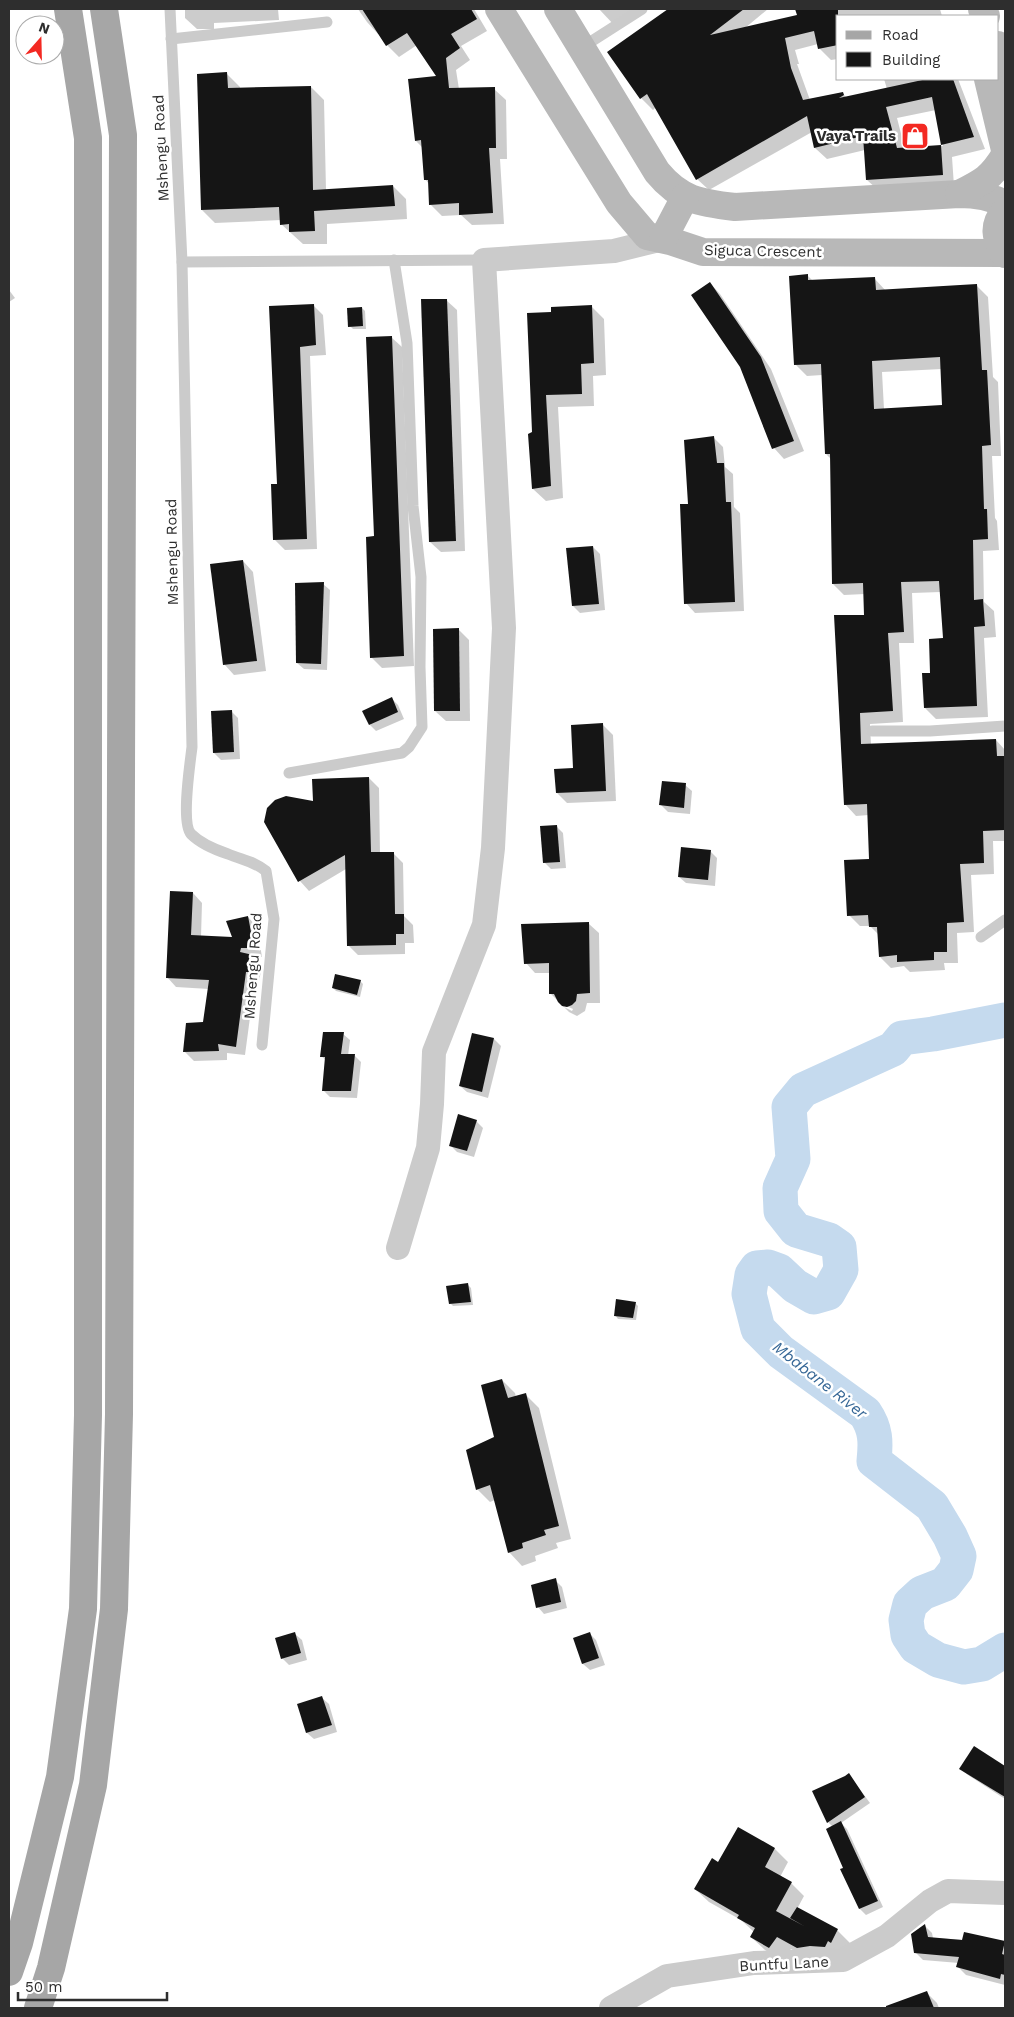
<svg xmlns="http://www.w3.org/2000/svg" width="1014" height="2017" viewBox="0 0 1014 2017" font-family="'Work Sans',sans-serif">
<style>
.shadow{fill:#0003;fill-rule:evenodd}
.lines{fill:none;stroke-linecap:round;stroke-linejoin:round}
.river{stroke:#c5daee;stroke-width:35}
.building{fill:#151515;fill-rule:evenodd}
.lane{stroke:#cbcbcb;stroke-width:11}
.street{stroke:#cbcbcb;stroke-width:24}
.secondary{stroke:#b8b8b8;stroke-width:28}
.primary{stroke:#a6a6a6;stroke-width:28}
.labels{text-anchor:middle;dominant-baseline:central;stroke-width:5;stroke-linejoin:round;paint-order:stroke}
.poi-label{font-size:15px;font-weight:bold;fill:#2e2e2e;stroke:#fff;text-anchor:end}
.street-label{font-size:15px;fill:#2e2e2e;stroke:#fff}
.water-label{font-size:16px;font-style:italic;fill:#366796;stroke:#fff}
</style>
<rect width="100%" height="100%" fill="#fff"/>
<g class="shadow">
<polygon points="185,9 278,9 279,20 214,23 214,29 197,29 185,18"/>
<polygon points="358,9 474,9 487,31 461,46 470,60 456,70 459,89 494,89 506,100 507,159 500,159 504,224 472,225 461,215 442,216 430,204 429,184 425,179 422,147 416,141 438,77 417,45 399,57 387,45 379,33 378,34 367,22"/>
<polygon points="599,9 640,9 615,26"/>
<path d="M670,9H768L745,28L798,16L797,9H940L942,16H838V59L831,60L820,49L818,44L795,50L799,64H797L810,100L842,93L847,98L887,89L884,79H958L985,149L952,157L954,186L879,191L867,180L865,150L827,159L815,148L812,132L709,190L697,179L656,107L653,110L641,98L609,52ZM936,110L943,146L905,149L897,118Z"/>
<polygon points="227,74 240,87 240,89 311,87 324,100 326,190 393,186 406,199 407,219 327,224 327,244 303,244 281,224 281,220 215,223 202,210"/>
<path d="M808,276L813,281L874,278L886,291L977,286L988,297L993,377L998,382L1001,456H992L995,518L997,521L999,550L983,551L984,602L994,611L996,637L984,638L988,717L936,719L925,708L932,674L944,640L941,592L912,593L914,643H899L903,722L870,724L871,745L996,740L1005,750V841H993L994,874L971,875L974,932L957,933L958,963H944L945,970L910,972L904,966L891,968L880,957L879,935L870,926H860L849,915L870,860L869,815L856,816L845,804L865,616V594L844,595L833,584L832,460L826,454L822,375L807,376L796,365ZM942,369L944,406L884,409L882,372Z"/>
<polygon points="710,283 720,294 771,369 804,451 784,459 774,448"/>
<polygon points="9,290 15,298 9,302"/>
<polygon points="446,300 457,310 465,551 441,552 430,542"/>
<polygon points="313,305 323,315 326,355 310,356 317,549 285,550 274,539 278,486 270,307"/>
<polygon points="591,306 604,319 606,375 593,376 594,406 558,407 563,498 546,501 533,489 529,435 533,433 552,313"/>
<polygon points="362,308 365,311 366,329 353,329 350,326"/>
<polygon points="391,337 402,347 414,666 382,668 371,657"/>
<polygon points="713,437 723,447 725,467 733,474 734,507 740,513 744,611 695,613 686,603 690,505"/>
<polygon points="593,547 600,554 605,610 580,613 573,606"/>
<polygon points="243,561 253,572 266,671 234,675 224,664"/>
<polygon points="323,584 330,590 327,670 304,669 297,663"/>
<polygon points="459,630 469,640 470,721 446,721 435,711"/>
<polygon points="392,699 398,705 404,719 376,731 370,725"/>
<polygon points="231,711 238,718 240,759 221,760 214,753"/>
<polygon points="603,725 613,735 616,801 567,803 557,793"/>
<polygon points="369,778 379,788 380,854 393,853 403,863 404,916 413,925 414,943 405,943 405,954 358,955 348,945 346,869 309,891 300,881 314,802"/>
<polygon points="685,785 692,791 690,814 668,812 661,805"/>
<polygon points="556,826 563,833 566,868 551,869 544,862"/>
<polygon points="710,851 717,858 715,886 686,883 679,877"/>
<polygon points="193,893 202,903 201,937 234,939 248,917 257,927 262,957 253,957 262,966 259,981 255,980 245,1055 227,1053 227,1060 194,1061 184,1051 204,1023 209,989 176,987 167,977"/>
<path d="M589,924L599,933L600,1003H587L585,1011L577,1016L569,1012L550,993V973H535L526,963ZM564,1005L573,1009L572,1011L564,1007Z"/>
<polygon points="360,981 363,984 360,997 336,991 333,988"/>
<polygon points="343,1034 350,1040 348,1056 355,1056 361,1062 357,1098 330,1097 323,1090 326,1060 321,1056"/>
<polygon points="473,1034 494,1039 501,1046 488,1098 467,1092 460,1086"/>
<polygon points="476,1121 483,1128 474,1157 457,1152 450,1145"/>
<polygon points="468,1285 471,1288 473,1305 453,1306 450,1303"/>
<polygon points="635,1303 638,1306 636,1320 618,1319 615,1315"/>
<polygon points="502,1380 515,1393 516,1397 526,1395 539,1408 571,1539 556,1543 558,1548 535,1556 536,1561 522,1566 509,1552 495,1500 490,1502 477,1489 496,1438"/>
<polygon points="555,1580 562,1587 567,1608 544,1614 538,1607"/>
<polygon points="589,1633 596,1640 605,1665 590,1670 583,1664 574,1638"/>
<polygon points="295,1634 302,1640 307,1660 289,1665 282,1658"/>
<polygon points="322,1698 329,1704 337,1732 314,1739 307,1733"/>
<polygon points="974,1748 1005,1767 1005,1799 968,1775 961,1769"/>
<polygon points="849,1775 870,1803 841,1823 847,1829 883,1907 866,1915 860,1909 842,1870 845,1868 833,1827 828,1822"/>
<polygon points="738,1829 775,1849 788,1862 780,1877 791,1883 804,1896 797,1909 837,1930 851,1944 812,1961 791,1949 783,1961 765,1950 751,1937 754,1932 741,1920 709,1902 695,1889 719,1863"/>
<polygon points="924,1925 932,1933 933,1938 1004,1942 1005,1985 966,1975 958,1967 959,1963 923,1960 915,1952"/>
<polygon points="927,1993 937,2003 939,2008 885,2008"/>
</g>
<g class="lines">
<path class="river" d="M1005,1020L933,1034L902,1038L893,1049L803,1090L789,1107L793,1159L780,1188L781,1211L796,1230L829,1240L839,1247L841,1270L828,1293L814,1297L795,1286L779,1271L768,1267L757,1268L752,1275L749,1294L758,1329L781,1352L865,1413C876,1429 876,1442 874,1461L932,1506L950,1536L959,1556L956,1570L945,1584L922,1593L910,1604L906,1620L908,1635L916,1647L938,1660L964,1667L982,1664L1005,1650"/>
</g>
<g class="building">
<polygon points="362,9 471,9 477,19 451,34 460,48 446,58 449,88 495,87 496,148 489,148 493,213 459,215 459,203 429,205 428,180 424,180 421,140 415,141 408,79 436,76 407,33 386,46"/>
<path d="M668,9H744L710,35L797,15L795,9H838V45L818,49L814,31L785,38L791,68L803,100L843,92L844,95L839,98L927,79H953L974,137L941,145L943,175L866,180L863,136L814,148L807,116L696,180L647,94L640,99L607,52ZM932,97L941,145L897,148L886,107Z"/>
<polygon points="227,72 228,88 311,86 313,190 393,185 395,206 314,211 315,231 289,232 289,224 280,225 279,207 201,210 197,74"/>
<path d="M808,274V280L875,277L876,290L977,284L982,370H987L991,445L982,446L984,509H987L988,539L973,540L974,600L983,599L985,626L974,627L977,706L924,708L922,673H930L929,639L943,638L939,581L901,582L904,632L888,633L893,711L860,713L861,744L996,739L997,756H1005V830L983,831L984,863L960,864L964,922L947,923V952H934V960L897,962V955L879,957L877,927H869L868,915L847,916L844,860L869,859L867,804L844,805L834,615H864L863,583L832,584L830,454H825L821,364L794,365L789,276ZM940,357L942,405L874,409L872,361Z"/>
<polygon points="710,282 761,357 794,441 772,449 740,367 691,295"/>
<polygon points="421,299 447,299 456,541 429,542"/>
<polygon points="314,304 316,345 300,347 307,539 273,540 271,484 277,484 269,306"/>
<polygon points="592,305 594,363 581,364 582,394 546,395 551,486 532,489 528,434 532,432 527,313 551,312 551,307"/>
<polygon points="362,307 363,326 348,327 347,308"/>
<polygon points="392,336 404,656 370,658 366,537 374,536 366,337"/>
<polygon points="714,436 717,463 724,463 726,502 731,502 735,602 684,604 680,504 688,504 684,440"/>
<polygon points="593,546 599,604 572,606 566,548"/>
<polygon points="243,560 257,661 223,665 210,564"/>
<polygon points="324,582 321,664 296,663 295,583"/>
<polygon points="459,628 460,711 434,711 433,629"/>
<polygon points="392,697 398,712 369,725 362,711"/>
<polygon points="232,710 234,752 213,753 211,711"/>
<polygon points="603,723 606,791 556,793 554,769 573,768 571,725"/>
<polygon points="369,777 371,852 394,852 395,914 404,914 404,934 396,934 396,945 347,946 345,855 298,882 264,822 267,808 275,800 286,796 313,801 312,779"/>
<polygon points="662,781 686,783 684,808 659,805"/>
<polygon points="557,825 560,862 543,863 540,826"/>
<polygon points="681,847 711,850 708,880 678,877"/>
<polygon points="170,891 193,892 191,935 232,937 226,921 248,916 254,948 241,948 240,952 253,955 250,972 246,972 236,1047 218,1044 219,1051 183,1052 186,1023 203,1022 209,980 166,978"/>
<polygon points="589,922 590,993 577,994 576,1001 572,1005 567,1007 562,1006 558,1002 554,994 549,994 549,963 524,964 521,924"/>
<polygon points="335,974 361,980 357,995 332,988"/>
<polygon points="323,1032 344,1032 341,1054 355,1054 351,1091 322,1091 325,1057 320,1057"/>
<polygon points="472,1033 494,1038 482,1092 459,1086"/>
<polygon points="458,1114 477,1120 467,1151 449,1146"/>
<polygon points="468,1283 471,1302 449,1304 446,1286"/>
<polygon points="616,1299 636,1302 633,1318 614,1316"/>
<polygon points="502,1379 508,1398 526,1393 559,1526 544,1530 546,1535 522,1543 523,1548 508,1553 490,1485 476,1490 466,1450 494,1437 481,1385"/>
<polygon points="556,1578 561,1602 536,1608 531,1585"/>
<polygon points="295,1632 301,1653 281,1659 275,1638"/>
<polygon points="590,1632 599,1658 582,1664 573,1638"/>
<polygon points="322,1696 332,1725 306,1733 297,1704"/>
<polygon points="974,1746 1005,1766 1005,1797 959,1769"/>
<polygon points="849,1773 865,1797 827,1823 812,1791 845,1776"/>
<polygon points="841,1821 878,1901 859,1909 840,1869 843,1868 826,1829"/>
<polygon points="738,1827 775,1848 765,1867 792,1882 776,1911 804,1926 790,1918 797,1907 838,1929 831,1943 828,1941 825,1947 810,1946 797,1948 777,1937 769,1948 750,1937 755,1928 737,1918 739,1915 694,1889 712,1858 718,1862"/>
<polygon points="925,1924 928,1937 962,1940 964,1932 1005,1941 1002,1954 1005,1955 1005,1975 1001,1974 1000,1979 956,1967 959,1957 914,1953 911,1934"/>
<polygon points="927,1991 934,2008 886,2008 886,2006"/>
</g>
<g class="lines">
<g class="lane">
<path d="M170,9L182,262L192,747C190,764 181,823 191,834C200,843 216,850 228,854C242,860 254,861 266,871L274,919L262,1045"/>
<polyline points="171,39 327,22"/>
<polyline points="581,48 642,9"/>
<polyline points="182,262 484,260"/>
<polyline points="872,731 930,731 1005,726"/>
<polyline points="289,773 402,753 409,747 422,727 420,667 421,577 413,506 407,343 394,260"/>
<polyline points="981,937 1005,920"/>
</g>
<g class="street">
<polyline points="398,1248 428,1148 432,1104 434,1052 484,925 493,848 504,628 484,260 614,251 663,239"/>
<polyline points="611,2008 667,1976 754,1963 843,1960 887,1936 930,1901 948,1891 1005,1893"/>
</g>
<g class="secondary">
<polyline points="499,9 619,203 647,236 670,241 703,252 1003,253"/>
<path d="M558,9L657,172C680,200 700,203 735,207L959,194C976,194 990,196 1005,204"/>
<polyline points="982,9 986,16"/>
<polyline points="998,45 1005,74"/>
<polyline points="988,79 1005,150"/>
<path d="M959,194C983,182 991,178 1005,155"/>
<path d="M1005,211C992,226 996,237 1003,253L1005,254"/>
<polyline points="663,239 685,197"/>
</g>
<g class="primary">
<polyline points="9,1972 19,1943 60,1777 83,1609 88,1415 88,138 68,9"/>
<polyline points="38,2008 51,1968 93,1785 114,1609 119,1414 123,135 104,9"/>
</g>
</g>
<defs>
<symbol id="shop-square" viewBox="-11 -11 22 22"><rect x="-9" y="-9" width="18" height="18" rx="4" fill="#f32922" stroke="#fff"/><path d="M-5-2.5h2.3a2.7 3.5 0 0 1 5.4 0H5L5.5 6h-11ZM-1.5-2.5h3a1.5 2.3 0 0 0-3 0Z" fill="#fff"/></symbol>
</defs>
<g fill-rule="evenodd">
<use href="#shop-square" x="899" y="120" width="32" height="32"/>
</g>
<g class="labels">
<g class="poi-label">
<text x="896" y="136">Vaya Trails</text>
</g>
<g class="street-label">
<text transform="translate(161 148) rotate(-93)">Mshengu Road</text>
<text transform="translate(763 251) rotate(1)">Siguca Crescent</text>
<text transform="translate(172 552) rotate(-91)">Mshengu Road</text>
<text transform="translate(253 966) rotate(-86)">Mshengu Road</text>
<text transform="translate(784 1964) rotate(-3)">Buntfu Lane</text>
</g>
<g class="water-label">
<text transform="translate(820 1380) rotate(38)">Mbabane River</text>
</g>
</g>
<rect width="1014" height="2017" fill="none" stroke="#2e2e2e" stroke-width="20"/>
<rect x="836" y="15" width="162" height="65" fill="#ffffff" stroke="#ababab"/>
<rect x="846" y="31" width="25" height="8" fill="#a6a6a6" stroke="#ababab"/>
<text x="882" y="40" font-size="15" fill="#2e2e2e">Road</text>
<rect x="846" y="52" width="25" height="15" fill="#151515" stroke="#ababab"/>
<text x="882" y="65" font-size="15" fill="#2e2e2e">Building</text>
<g transform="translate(40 40) rotate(20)"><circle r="24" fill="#ffffff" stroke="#ababab"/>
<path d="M0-4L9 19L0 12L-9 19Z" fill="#f32922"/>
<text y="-8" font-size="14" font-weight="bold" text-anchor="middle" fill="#2e2e2e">N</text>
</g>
<path d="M18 1992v8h149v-8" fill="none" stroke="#2e2e2e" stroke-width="2.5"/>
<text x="25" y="1992" font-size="15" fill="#2e2e2e" stroke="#ffffff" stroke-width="4" paint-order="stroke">50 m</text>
</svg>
